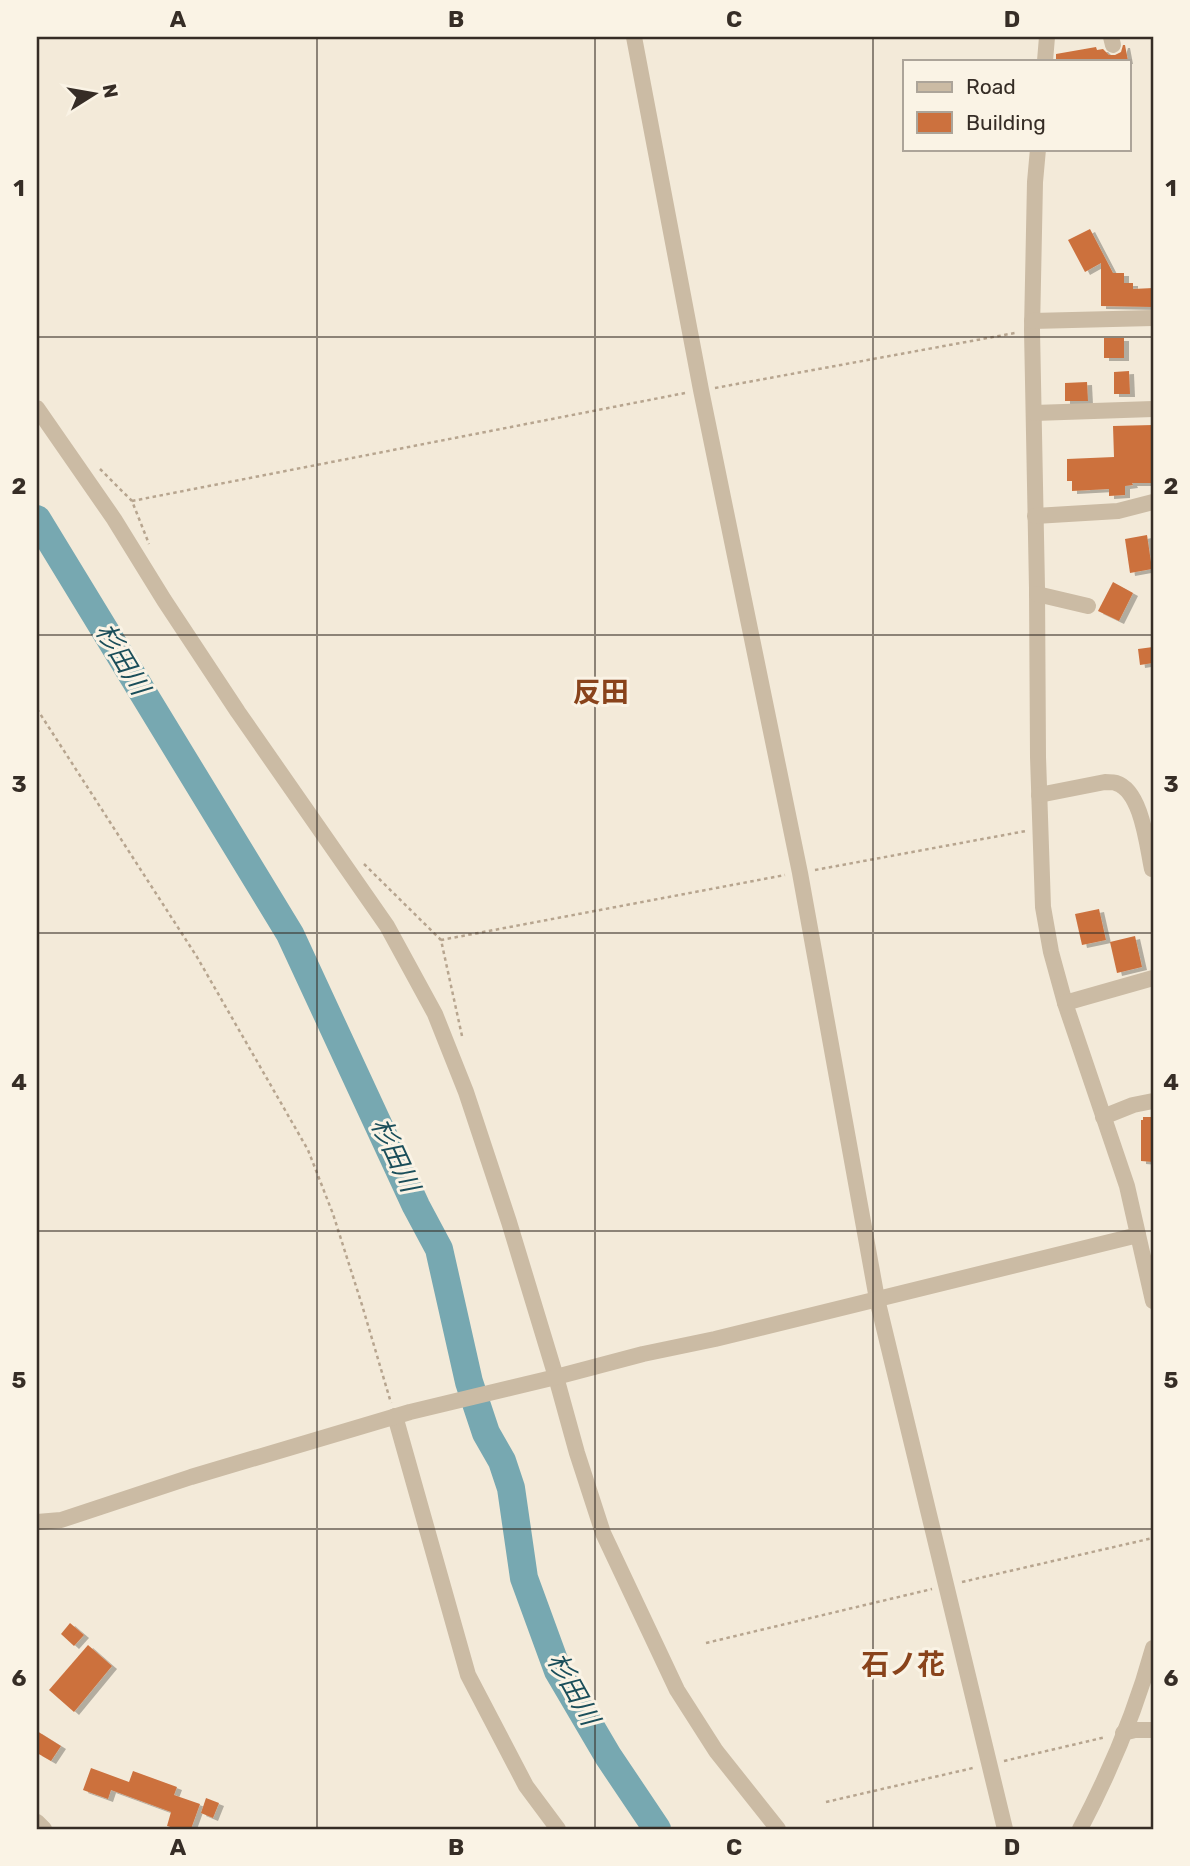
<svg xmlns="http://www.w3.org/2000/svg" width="1190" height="1866" viewBox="0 0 1190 1866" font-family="Rubik,'Noto Sans JP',sans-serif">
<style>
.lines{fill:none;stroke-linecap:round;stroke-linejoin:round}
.river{stroke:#77a8b1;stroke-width:28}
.building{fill:#cc713e;filter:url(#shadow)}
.path{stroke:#b7a58f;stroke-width:2.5;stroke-dasharray:3.5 3.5;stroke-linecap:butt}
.minor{stroke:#cbbba4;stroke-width:16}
.grid{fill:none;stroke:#362d26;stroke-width:2;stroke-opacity:0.55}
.labels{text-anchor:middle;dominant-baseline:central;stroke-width:6;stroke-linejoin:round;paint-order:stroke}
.water-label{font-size:26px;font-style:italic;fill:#1a4e5a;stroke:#faf3e5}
.quarter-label{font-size:28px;font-weight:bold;fill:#89431b;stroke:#faf3e5}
.neatline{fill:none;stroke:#362d26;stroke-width:2.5}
.grid-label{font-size:23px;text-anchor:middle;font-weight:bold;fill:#362d26}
</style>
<defs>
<filter id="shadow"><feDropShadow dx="5" dy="3" stdDeviation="0" flood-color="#0004"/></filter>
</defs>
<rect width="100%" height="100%" fill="#f3ead9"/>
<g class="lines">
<polyline class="river" points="37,519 290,934 416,1206 439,1249 469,1382 486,1433 502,1461 511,1488 524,1578 558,1671 608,1756 657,1829"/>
</g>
<g class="building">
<polygon points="1123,45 1125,45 1128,61 1056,61 1056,54 1096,47 1097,50 1103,49 1109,55 1115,55 1121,52"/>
<polygon points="1090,229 1113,273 1124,273 1124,283 1133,283 1133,289 1153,288 1153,307 1101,306 1101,263 1085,272 1068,240"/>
<rect x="1104" y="338" width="20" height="20"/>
<polygon points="1129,371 1130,394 1114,394 1114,372"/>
<polygon points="1087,382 1088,401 1065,401 1065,383"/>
<polygon points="1153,425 1153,483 1132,483 1133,485 1125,486 1125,495 1109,496 1109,489 1072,491 1072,481 1067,481 1067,459 1114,457 1113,426"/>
<polygon points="1147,535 1152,569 1130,573 1125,539"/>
<polygon points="1113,582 1133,593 1119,621 1098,611"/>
<polygon points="1153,647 1153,663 1140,665 1138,649"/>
<polygon points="1099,909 1106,940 1082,945 1075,914"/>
<polygon points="1135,936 1142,967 1117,973 1110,942"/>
<polygon points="1143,1117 1153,1117 1153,1162 1141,1161 1141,1120 1143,1120"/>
<polygon points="70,1623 84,1635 74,1646 61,1634"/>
<polygon points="88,1645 112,1666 74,1712 49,1690"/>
<polygon points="37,1731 61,1746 51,1761 37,1753"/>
<polygon points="91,1768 129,1782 133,1771 177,1787 174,1795 200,1804 191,1829 177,1829 167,1826 171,1812 111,1790 108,1799 83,1790"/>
<polygon points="206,1798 219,1803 213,1818 201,1813"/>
</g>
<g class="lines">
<g class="path">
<polyline points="715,388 1015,333"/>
<polyline points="100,469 132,501 149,544"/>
<polyline points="132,501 685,393"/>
<polyline points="37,709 197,957 308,1150 333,1214 362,1305 391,1403"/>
<polyline points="364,864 441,940"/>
<polyline points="815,870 1026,831"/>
<polyline points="462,1036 441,940 785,875"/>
<polyline points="962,1582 1153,1538"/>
<polyline points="706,1643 932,1589"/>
<polyline points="1004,1761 1106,1737"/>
<polyline points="826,1802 973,1768"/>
</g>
<g class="minor">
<polyline points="634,37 701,390 800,873 877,1299 1005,1829"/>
<polyline points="1111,37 1113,45"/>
<polyline points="1045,61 1047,37"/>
<polyline points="1038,149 1035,182 1032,330 1037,588 1038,757 1043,907 1051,952 1065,1003 1127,1186 1153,1301"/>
<polyline points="1032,321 1153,318"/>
<polyline points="37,408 114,519 164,600 238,712 387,926 435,1014 466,1092 509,1222 556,1377 577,1453 603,1533 677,1690 716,1751 778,1829"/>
<polyline points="1034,413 1153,409"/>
<polyline points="1035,516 1118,511 1153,502"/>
<polyline points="1037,594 1088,606"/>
<path d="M1039,795L1105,782C1108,782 1114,782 1116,783C1142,791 1147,846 1152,869"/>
<polyline points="1065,1003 1153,978"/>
<polyline points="1103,1117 1133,1105 1153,1101"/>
<polyline points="395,1416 468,1675 526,1786 558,1829"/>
<polyline points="37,1522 61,1520 191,1477 410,1412 556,1377 643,1354 715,1339 1138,1235"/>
<polyline points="1123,1733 1135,1730 1153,1730"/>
<polyline points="37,1822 44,1829"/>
<path d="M1080,1829C1110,1772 1136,1710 1153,1648"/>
</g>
</g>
<path class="grid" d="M317,37V1829M595,37V1829M873,37V1829M37,337H1153M37,635H1153M37,933H1153M37,1231H1153M37,1529H1153"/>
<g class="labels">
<g class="water-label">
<text transform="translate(122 659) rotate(59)">杉田川</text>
<text transform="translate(395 1155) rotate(65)">杉田川</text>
<text transform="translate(573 1689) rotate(61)">杉田川</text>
</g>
<g class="quarter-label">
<text x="601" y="692">反田</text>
<text x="903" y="1664">石ノ花</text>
</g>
</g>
<rect width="1190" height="1866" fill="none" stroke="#faf3e5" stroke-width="77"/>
<rect x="903" y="60" width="228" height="91" fill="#faf3e5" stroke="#aca499" stroke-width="2"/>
<rect x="917" y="82" width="35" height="10" fill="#cbbba4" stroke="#aca499" stroke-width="2"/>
<text x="966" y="94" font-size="21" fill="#362d26">Road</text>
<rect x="917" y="112" width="35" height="21" fill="#cc713e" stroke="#aca499" stroke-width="2"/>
<text x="966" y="130" font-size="21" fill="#362d26">Building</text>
<g transform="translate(94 94) rotate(79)" stroke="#faf3e5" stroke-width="5" paint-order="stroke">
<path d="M0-5L12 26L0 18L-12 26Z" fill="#362d26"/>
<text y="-10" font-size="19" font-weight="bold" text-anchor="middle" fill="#362d26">N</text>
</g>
<rect x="38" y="38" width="1114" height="1790" class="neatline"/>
<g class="grid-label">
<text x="178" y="27">A</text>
<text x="456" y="27">B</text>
<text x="734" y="27">C</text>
<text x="1012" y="27">D</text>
<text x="19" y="196">1</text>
<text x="1171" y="196">1</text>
<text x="19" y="494">2</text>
<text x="1171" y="494">2</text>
<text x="19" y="792">3</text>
<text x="1171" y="792">3</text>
<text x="19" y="1090">4</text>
<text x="1171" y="1090">4</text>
<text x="19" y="1388">5</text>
<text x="1171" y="1388">5</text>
<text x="19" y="1686">6</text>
<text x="1171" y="1686">6</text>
<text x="178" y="1855">A</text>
<text x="456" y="1855">B</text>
<text x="734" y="1855">C</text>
<text x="1012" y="1855">D</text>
</g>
</svg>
